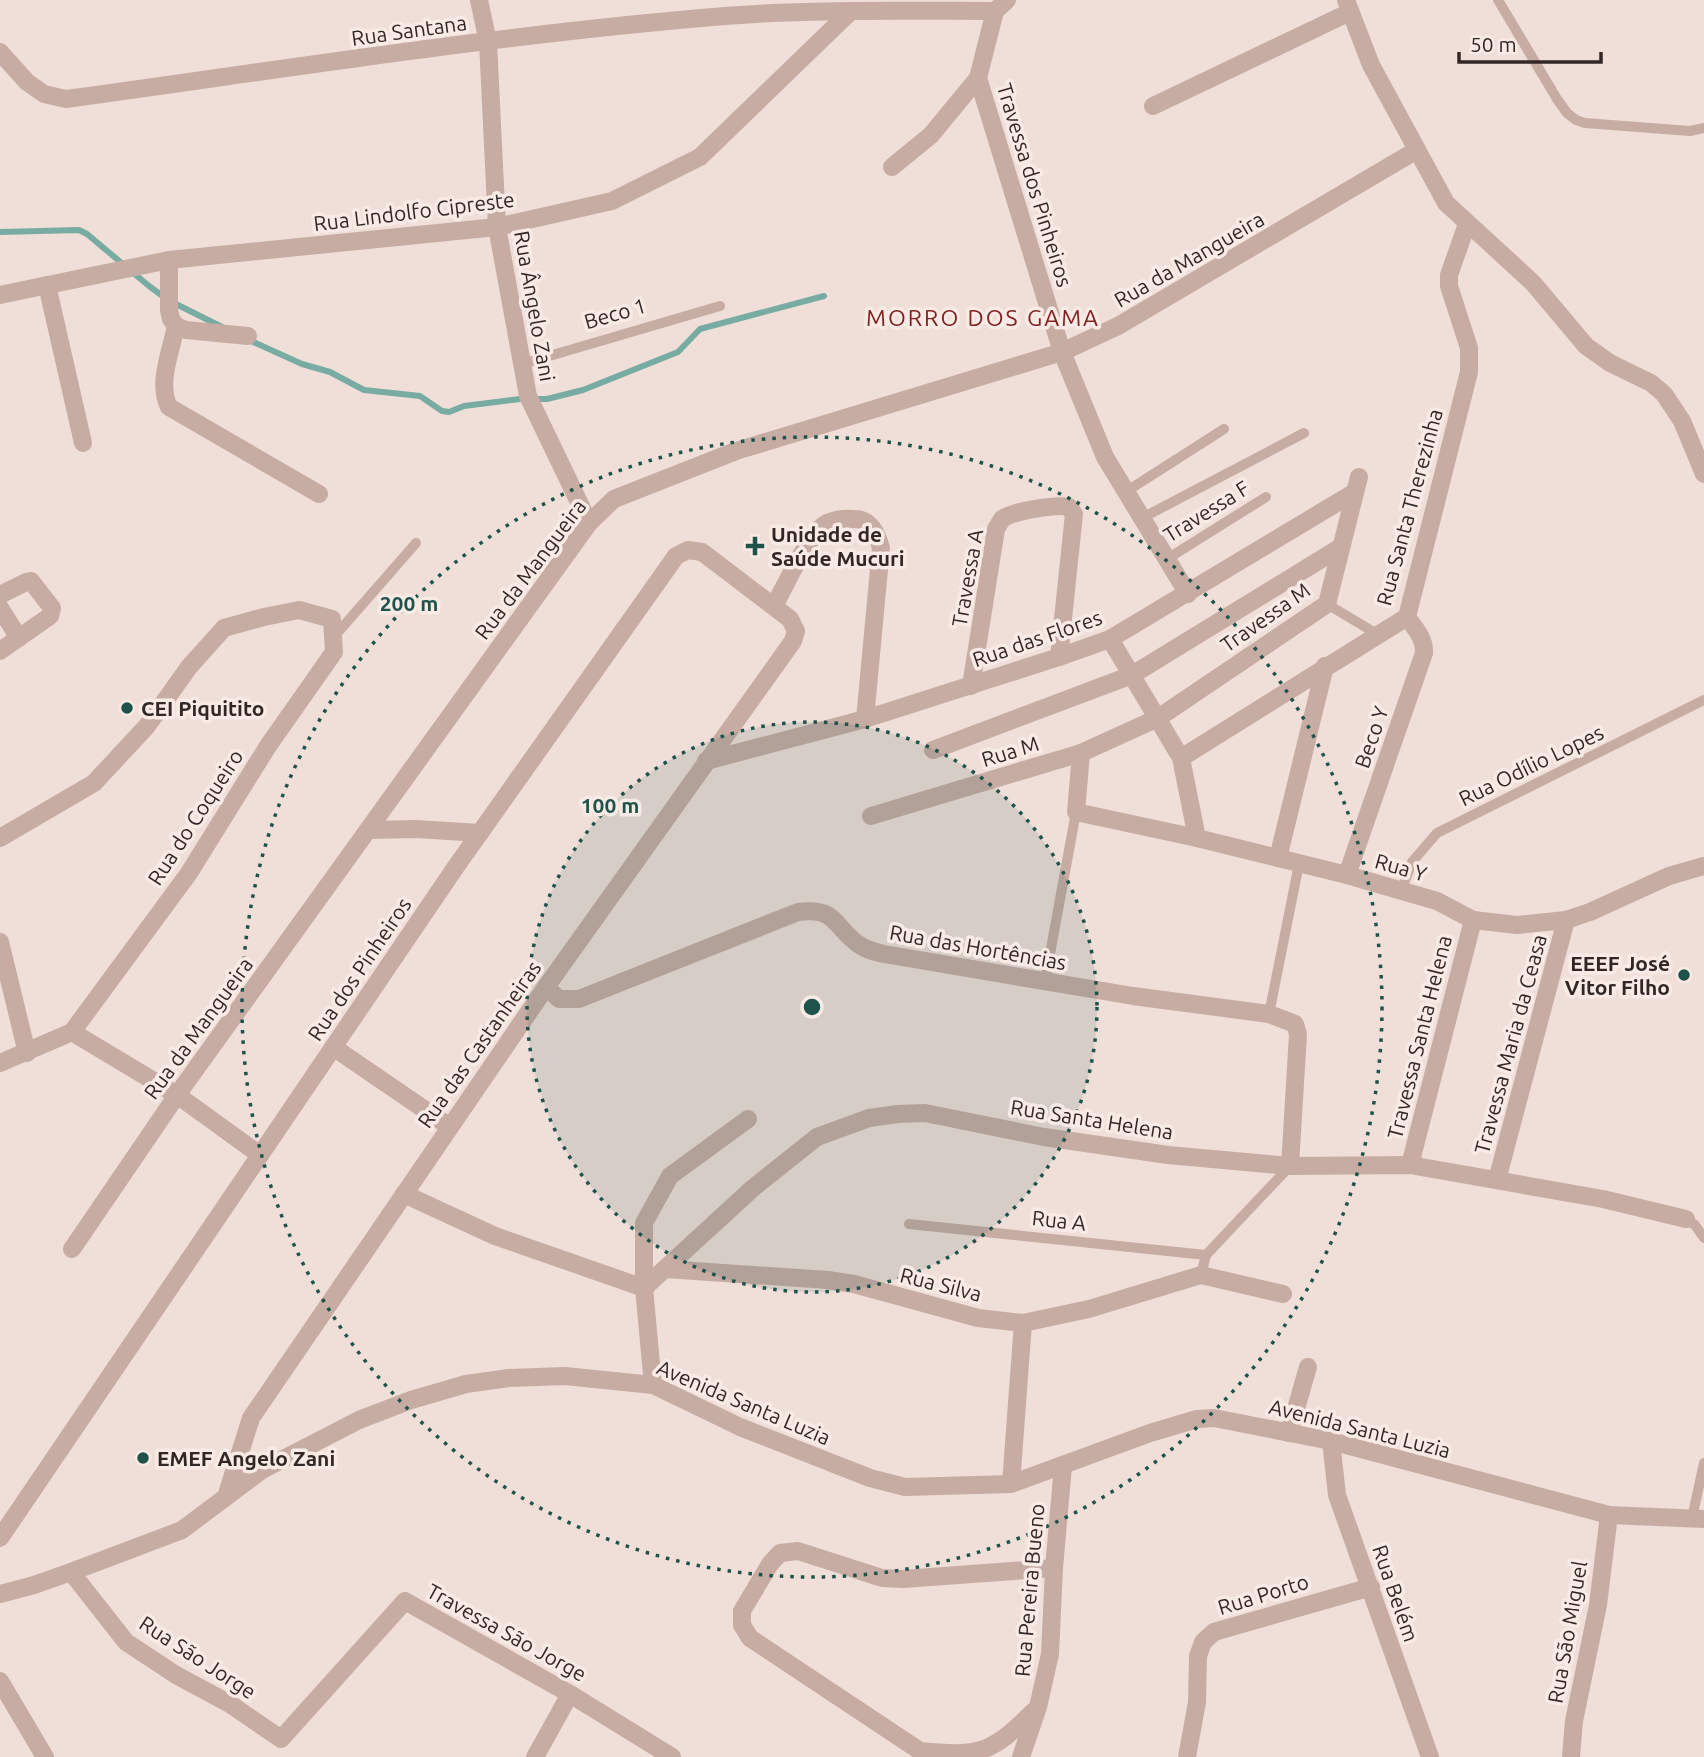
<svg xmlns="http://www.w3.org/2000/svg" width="1704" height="1757" viewBox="0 0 1704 1757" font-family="Ubuntu,sans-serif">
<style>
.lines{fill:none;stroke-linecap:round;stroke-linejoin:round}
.stream{stroke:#78aca2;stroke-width:6}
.service{stroke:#c7aca4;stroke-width:10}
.minor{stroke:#c7aca4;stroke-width:18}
.tertiary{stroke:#c7aca4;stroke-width:18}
.ring{fill:none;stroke:#1d534a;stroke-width:3.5;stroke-dasharray:3.5 7}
.poi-dot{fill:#1d534a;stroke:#f8eae4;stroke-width:2.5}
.labels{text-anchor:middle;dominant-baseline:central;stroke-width:7;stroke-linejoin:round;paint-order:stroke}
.street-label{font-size:21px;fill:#332726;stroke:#f8eae4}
.poi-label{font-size:21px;font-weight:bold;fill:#332726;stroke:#f8eae4;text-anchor:start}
.neighbourhood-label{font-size:23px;letter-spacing:2px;fill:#802221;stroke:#f8eae4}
.centre{fill:#1d534a;stroke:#f8eae4;stroke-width:3.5}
.ring-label{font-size:21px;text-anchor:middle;font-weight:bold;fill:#1d534a;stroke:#f8eae4;stroke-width:7;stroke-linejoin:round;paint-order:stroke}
</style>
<rect width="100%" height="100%" fill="#f0dfd8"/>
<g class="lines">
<g class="stream">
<polyline points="0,232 79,230 87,234 149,286 168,300 222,327"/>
<polyline points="247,339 302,364 330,372 364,390 420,396 442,411 449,412 464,406 520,399 547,399 583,390 678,352 700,329 824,296"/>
</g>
<g class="service">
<polyline points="1498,0 1557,99 1567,113 1576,120 1585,123 1690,131 1704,128"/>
<polyline points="522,364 720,306"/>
<polyline points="1127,491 1224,429"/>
<polyline points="1142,518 1304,433"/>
<polyline points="1167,559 1266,497"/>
<polyline points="1327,604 1377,634"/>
<polyline points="333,638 416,543"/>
<polyline points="1401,891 1412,862 1437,833 1704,700"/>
<polyline points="1045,981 1076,812"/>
<polyline points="1269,1014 1299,864"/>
<polyline points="1686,1219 1695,1225 1704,1238"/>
<polyline points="909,1224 1206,1255"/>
<polyline points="1201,1275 1206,1255 1290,1166"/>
<polyline points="1692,1518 1704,1463"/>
</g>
<g class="minor">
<polyline points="479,0 488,42 497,227 528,396 589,523"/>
<polyline points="1346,0 1371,65 1446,203 1533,283 1586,346 1610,363 1651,383 1664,394 1682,421 1704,474"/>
<polyline points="995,11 978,78 1062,352 1105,457 1188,594"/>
<path d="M0,52L27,82L44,94L66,99C285,69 504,34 725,16C814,9 905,11 995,11L1007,0"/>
<polyline points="1153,106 1350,12"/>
<polyline points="892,167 931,135 978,78"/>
<polyline points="169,260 169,310 171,319 176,326 186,330 248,336"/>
<polyline points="47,285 83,443"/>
<polyline points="0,295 169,260 497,227 612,201 700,157 850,12"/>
<path d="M176,326C171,351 157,384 169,407L319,494"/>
<polyline points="0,595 26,582 31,581 52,608 50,616 0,651"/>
<path d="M774,606C785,587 809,532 827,523C836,519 845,518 854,519C871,519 877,534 881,548L865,719"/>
<polyline points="0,608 19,638"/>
<polyline points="1110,639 1181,758 1197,838"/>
<path d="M971,686L996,529C997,527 1001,521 1002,519C1013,511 1057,504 1069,507L1074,514L1059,657"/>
<polyline points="933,750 1132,675 1341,547"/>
<polyline points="1081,753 1076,812 1197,838 1347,875 1437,901 1473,920 1517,925 1566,920 1590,912 1669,876 1704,866"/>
<polyline points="1181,758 1407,617 1469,372 1469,348 1449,286 1449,275 1467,224"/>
<polyline points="706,761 865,719 1059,657 1110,639 1355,492"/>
<polyline points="871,816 1081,753 1158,718 1327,604 1359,477"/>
<polyline points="369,830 416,829 480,833"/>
<polyline points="0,838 94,783 147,726 189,667 224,628 264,617 299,610 332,619 334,652 268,746 189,873 72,1032 0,1063"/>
<polyline points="1278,858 1325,666"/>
<path d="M1347,875L1424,653C1425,639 1415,628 1407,617"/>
<polyline points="0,942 27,1053"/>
<path d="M546,987L559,999H579L798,912C837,907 833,926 858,944C866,950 875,952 884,954L1133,996L1269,1014L1295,1024L1298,1034L1290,1166"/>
<polyline points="72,1032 177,1095 260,1155"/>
<polyline points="333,1047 450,1127"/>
<polyline points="1410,1165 1473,920"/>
<polyline points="1497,1180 1566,920"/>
<polyline points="404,1194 495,1236 644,1288 644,1223 670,1176 748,1119"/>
<polyline points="72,1249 177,1095 589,523 614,499 736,451 1062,352 1118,326 1417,150"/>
<polyline points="665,1269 828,1280 854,1284 978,1318 1023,1323 1089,1309 1201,1275 1283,1294"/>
<polyline points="653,1385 644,1288 753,1188 817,1137 869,1118 898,1114 925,1113 1044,1137 1168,1155 1290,1166 1410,1165 1603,1199 1686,1219"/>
<polyline points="1289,1433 1308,1367"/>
<polyline points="1331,1441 1337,1495 1430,1757"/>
<polyline points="1011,1484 1023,1323"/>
<polyline points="0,1538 455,868 676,556 688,550 702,552 790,619 796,631 793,641 546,987 251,1418 226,1497"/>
<polyline points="71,1572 126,1642 176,1675 230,1704 281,1739 405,1601 570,1694 672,1757"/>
<polyline points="0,1681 45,1757"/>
<path d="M920,1751C981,1757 991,1753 1034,1711"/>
<polyline points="535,1757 570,1694"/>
<polyline points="921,1757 920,1751 750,1638 742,1625 742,1611 770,1564 780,1553 798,1551 882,1578 903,1579 1054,1568"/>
<polyline points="1021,1757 1038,1707 1050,1654 1054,1568 1063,1466"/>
<polyline points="1187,1757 1197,1702 1198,1656 1203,1642 1214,1632 1371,1587"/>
<polyline points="1571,1757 1574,1721 1598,1605 1609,1515"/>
</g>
<polyline class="tertiary" points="0,1594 34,1585 71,1572 182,1530 262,1470 359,1420 411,1400 466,1384 509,1378 565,1376 653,1385 740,1427 870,1478 905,1487 1011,1484 1150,1433 1197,1419 1214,1418 1331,1441 1609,1515 1704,1519"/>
</g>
<circle cx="812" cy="1007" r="285" fill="#1d534a" fill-opacity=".12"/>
<g class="ring">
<circle cx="812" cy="1007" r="285"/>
<circle cx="812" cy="1007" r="570"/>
</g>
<g class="poi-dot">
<path d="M751.5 535.5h7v7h7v7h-7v7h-7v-7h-7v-7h7z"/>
<circle cx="127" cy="708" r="7"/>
<circle cx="1684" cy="975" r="7"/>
<circle cx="143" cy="1458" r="7"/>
</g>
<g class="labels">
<g class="street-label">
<text transform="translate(409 30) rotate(-8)">Rua Santana</text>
<text transform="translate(1035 185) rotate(73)">Travessa dos Pinheiros</text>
<text transform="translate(414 211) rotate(-7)">Rua Lindolfo Cipreste</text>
<text transform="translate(1189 259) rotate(-30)">Rua da Mangueira</text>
<text transform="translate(535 306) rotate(80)">Rua Ângelo Zani</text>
<text transform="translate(615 313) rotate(-16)">Beco 1</text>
<text transform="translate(1409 507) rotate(-75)">Rua Santa Therezinha</text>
<text transform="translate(1206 511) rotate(-32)">Travessa F</text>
<text transform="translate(530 569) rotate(-53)">Rua da Mangueira</text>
<text transform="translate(967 578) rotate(-80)">Travessa A</text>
<text transform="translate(1265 617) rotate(-35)">Travessa M</text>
<text transform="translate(1037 638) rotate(-19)">Rua das Flores</text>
<text transform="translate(1371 737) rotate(-71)">Beco Y</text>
<text transform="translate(1010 751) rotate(-17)">Rua M</text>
<text transform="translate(1531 765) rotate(-26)">Rua Odílio Lopes</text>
<text transform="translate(195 817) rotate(-57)">Rua do Coqueiro</text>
<text transform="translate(1401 867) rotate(16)">Rua Y</text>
<text transform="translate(978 947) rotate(10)">Rua das Hortências</text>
<text transform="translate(359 969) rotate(-56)">Rua dos Pinheiros</text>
<text transform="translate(198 1028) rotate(-54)">Rua da Mangueira</text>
<text transform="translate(1419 1037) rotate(-76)">Travessa Santa Helena</text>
<text transform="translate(479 1044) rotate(-55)">Rua das Castanheiras</text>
<text transform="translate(1510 1044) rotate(-75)">Travessa Maria da Ceasa</text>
<text transform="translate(1092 1119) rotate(9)">Rua Santa Helena</text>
<text transform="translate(1059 1220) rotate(6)">Rua A</text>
<text transform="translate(941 1284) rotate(14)">Rua Silva</text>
<text transform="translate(744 1402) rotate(23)">Avenida Santa Luzia</text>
<text transform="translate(1360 1428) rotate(14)">Avenida Santa Luzia</text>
<text transform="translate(1029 1590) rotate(-85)">Rua Pereira Bueno</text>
<text transform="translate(1396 1593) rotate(71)">Rua Belém</text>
<text transform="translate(1263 1594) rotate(-17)">Rua Porto</text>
<text transform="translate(507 1632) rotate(29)">Travessa São Jorge</text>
<text transform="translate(1567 1632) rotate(-80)">Rua São Miguel</text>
<text transform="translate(198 1657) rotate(33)">Rua São Jorge</text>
</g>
<g class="poi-label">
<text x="771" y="534">Unidade de<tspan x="771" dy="24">Saúde Mucuri</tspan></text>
<text x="141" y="708">CEI Piquitito</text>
<text x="1670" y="963" text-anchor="end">EEEF José<tspan x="1670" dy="24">Vitor Filho</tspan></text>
<text x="157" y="1458">EMEF Angelo Zani</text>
</g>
<g class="neighbourhood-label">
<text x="983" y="317">MORRO DOS GAMA</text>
</g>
</g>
<circle cx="812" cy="1007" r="10" class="centre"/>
<g class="ring-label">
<text x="409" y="611">200 m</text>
<text x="610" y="813">100 m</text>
</g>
<path d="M1459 52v10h142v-10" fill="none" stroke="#332726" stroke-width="3.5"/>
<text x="1470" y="52" font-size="21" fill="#332726" stroke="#f8eae4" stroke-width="5" paint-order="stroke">50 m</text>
</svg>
